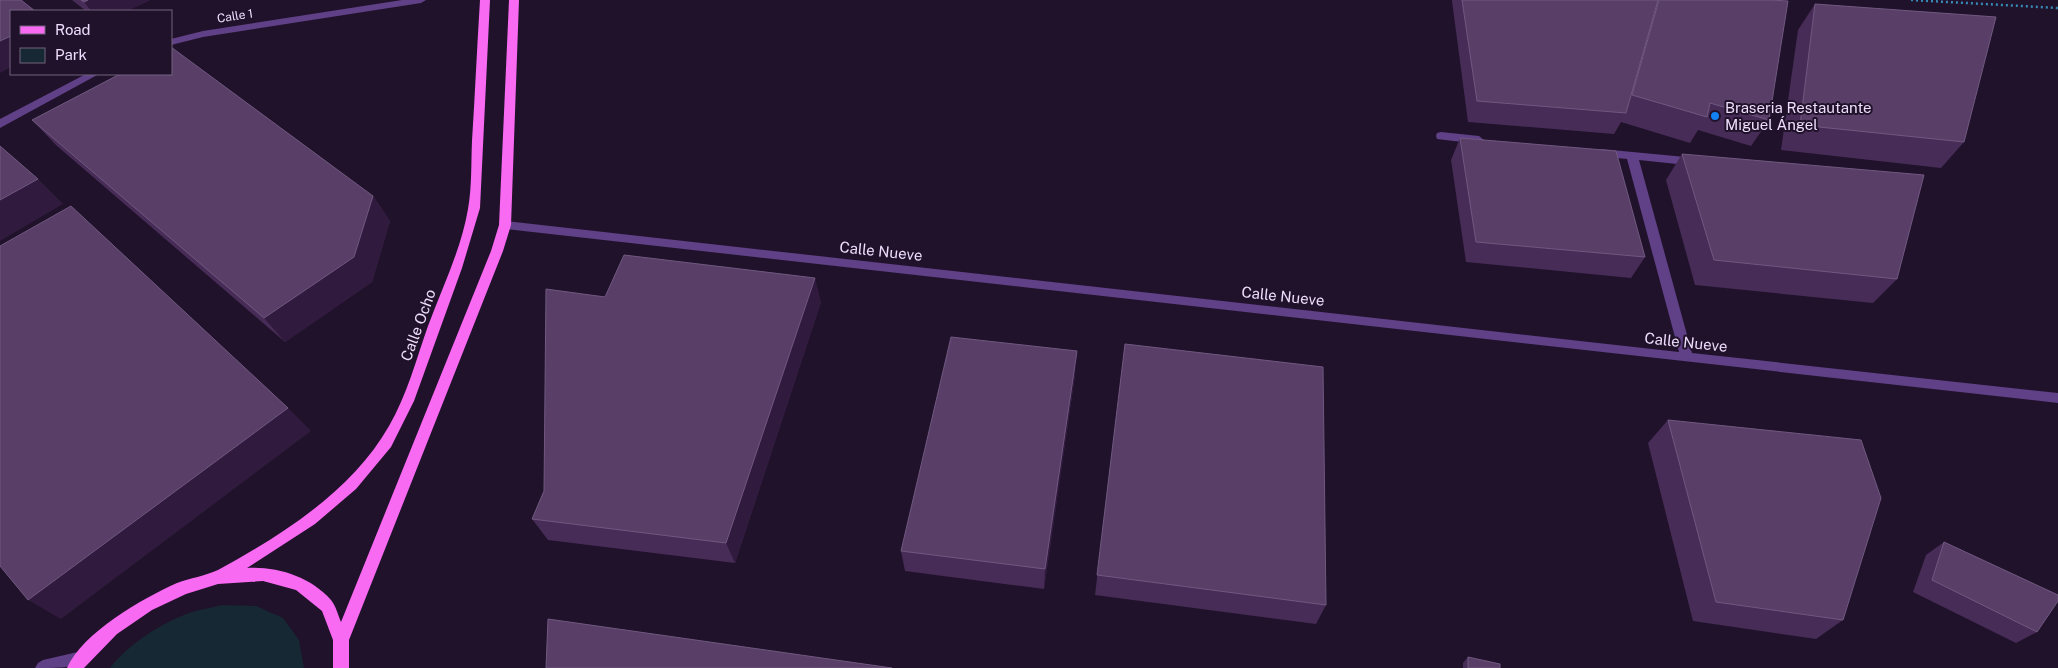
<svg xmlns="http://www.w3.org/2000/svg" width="2058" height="668" viewBox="0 0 2058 668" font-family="'Public Sans',sans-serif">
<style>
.green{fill:#162834}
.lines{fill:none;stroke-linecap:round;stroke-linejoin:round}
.path{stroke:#378ab7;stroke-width:2.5;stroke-dasharray:2 3;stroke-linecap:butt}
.minor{fill:#604087;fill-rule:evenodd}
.major{fill:#f86af2;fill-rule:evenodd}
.wall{fill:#472c57}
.shaded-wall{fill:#301a3d}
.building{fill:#593f68;stroke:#705880}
.poi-dot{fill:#1380f4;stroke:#20122a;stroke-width:2}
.labels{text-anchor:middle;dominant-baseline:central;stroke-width:4;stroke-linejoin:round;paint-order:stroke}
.far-street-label{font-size:12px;fill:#eeddfd;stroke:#20122a}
.poi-label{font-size:15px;fill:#eeddfd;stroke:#20122a;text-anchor:start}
.street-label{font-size:15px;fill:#eeddfd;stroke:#20122a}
</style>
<rect width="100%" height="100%" fill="#20122a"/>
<path class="green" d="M222,605L256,606L283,618L299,640L304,668H110C128,645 157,626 184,615C196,610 210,608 222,605Z"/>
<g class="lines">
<polyline class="path" points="1911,0 2058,8"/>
<g class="minor">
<polygon points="402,0 426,0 421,3 203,37 171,45 171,39 203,31"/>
<polygon points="86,74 99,74 0,128 0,119"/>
<polygon points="1441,132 1479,136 1484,140 1479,144 1437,139 1436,136 1437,133"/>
<polygon points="1601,149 1696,158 1702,162 1696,166 1639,160 1692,353 2058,393 2058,403 505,229 499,225 505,221 1679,352 1627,159 1597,156 1596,153"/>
<path d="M82,651L87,653L90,658L87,663C71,668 53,668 35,668L38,663L43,660Z"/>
</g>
<path class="major" d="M480,0H490L480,208L462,268L414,401L391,447L356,489L315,524L247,568C277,566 311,577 331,600C336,606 338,615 341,622L491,251L499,225L509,0H519L511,225L503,251L349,640V668H333V640L322,611L296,590L263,581L218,584L186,594L152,610L117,634L84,668H67C82,633 143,598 177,583C190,578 205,576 218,570C282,535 352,491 389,426C407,395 416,360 428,326C442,288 461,250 468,209C472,187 471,163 472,141C475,94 477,47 480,0Z"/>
</g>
<g class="wall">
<polygon points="72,0 150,0 127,11 86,11"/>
<polygon points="1452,0 1770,0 1769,120 1751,146 1698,130 1690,143 1621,122 1614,134 1468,122 1452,1"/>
<polygon points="1815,4 1964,142 1941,168 1781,150 1798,30"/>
<polygon points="32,120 373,196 390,221 372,282 285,342 57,146"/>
<polygon points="1460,138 1645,257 1631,278 1466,262 1451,160"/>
<polygon points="1682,154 1897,279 1873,303 1695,285 1666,180"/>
<polygon points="605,297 821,302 735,563 548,540 532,519 544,491"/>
<polygon points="1125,344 1326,605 1316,624 1095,595"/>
<polygon points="1075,375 1044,589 905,571 901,551"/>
<polygon points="1668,420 1843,620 1816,639 1693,621 1648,443"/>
<polygon points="1944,542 2037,632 2016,643 1913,592 1926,555"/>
<polygon points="1468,657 1500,668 1463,668 1463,663"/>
</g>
<g class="shaded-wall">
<polygon points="88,0 150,0 127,11 91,11 84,2"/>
<polygon points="11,36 11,67 0,73 0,41"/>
<polygon points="38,179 63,204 0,241 0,200"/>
<polygon points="373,196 390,221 372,282 285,342 264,318"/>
<polygon points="815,278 821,302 735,563 726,543"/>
<polygon points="1077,351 1075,375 1044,589 1045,569"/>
<polygon points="288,408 311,431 61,619 28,600"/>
</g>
<g class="building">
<polygon points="0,0 21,0 35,11 11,11 11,36 0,41"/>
<polygon points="81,0 88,0 84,2"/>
<polygon points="1462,0 1658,0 1626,113 1477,101"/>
<polygon points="1659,0 1770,0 1788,1 1769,120 1710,103 1707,117 1632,95"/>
<polygon points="1815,4 1996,17 1964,142 1800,125"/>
<polygon points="171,47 373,196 354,257 264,318 32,120 120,74 171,74"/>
<polygon points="1460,138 1616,151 1645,257 1476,242"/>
<polygon points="0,146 38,179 0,200"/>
<polygon points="1682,154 1924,175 1897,279 1714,260"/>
<polygon points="71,206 288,408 28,600 0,566 0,246"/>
<polygon points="624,255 815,278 726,543 532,519 544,491 546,289 605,297"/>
<polygon points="951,337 1077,351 1045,569 901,551"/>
<polygon points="1125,344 1323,367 1326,605 1097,575"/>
<polygon points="1668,420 1861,440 1881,498 1843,620 1716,602"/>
<polygon points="1944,542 2058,595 2058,601 2037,632 1932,580"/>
<polygon points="548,619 892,668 546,668"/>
<polygon points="1468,657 1500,664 1500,668 1468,668"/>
</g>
<circle class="poi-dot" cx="1715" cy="116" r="5"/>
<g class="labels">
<g class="far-street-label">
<text transform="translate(235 16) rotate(-9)">Calle 1</text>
</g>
<g class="poi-label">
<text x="1725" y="107">Braseria Restautante<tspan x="1725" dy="17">Miguel Ángel</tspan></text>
</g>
<g class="street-label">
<text transform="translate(881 251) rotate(6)">Calle Nueve</text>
<text transform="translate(1283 296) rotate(6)">Calle Nueve</text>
<text transform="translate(418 325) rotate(-70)">Calle Ocho</text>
<text transform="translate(1686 342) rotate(6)">Calle Nueve</text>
</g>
</g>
<rect x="10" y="10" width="162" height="65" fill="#20122a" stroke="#72637e"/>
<rect x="20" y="26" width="25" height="8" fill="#f86af2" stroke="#72637e"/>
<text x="55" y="35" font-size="15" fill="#eeddfd">Road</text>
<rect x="20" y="48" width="25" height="15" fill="#162834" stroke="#72637e"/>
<text x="55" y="60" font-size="15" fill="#eeddfd">Park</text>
</svg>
